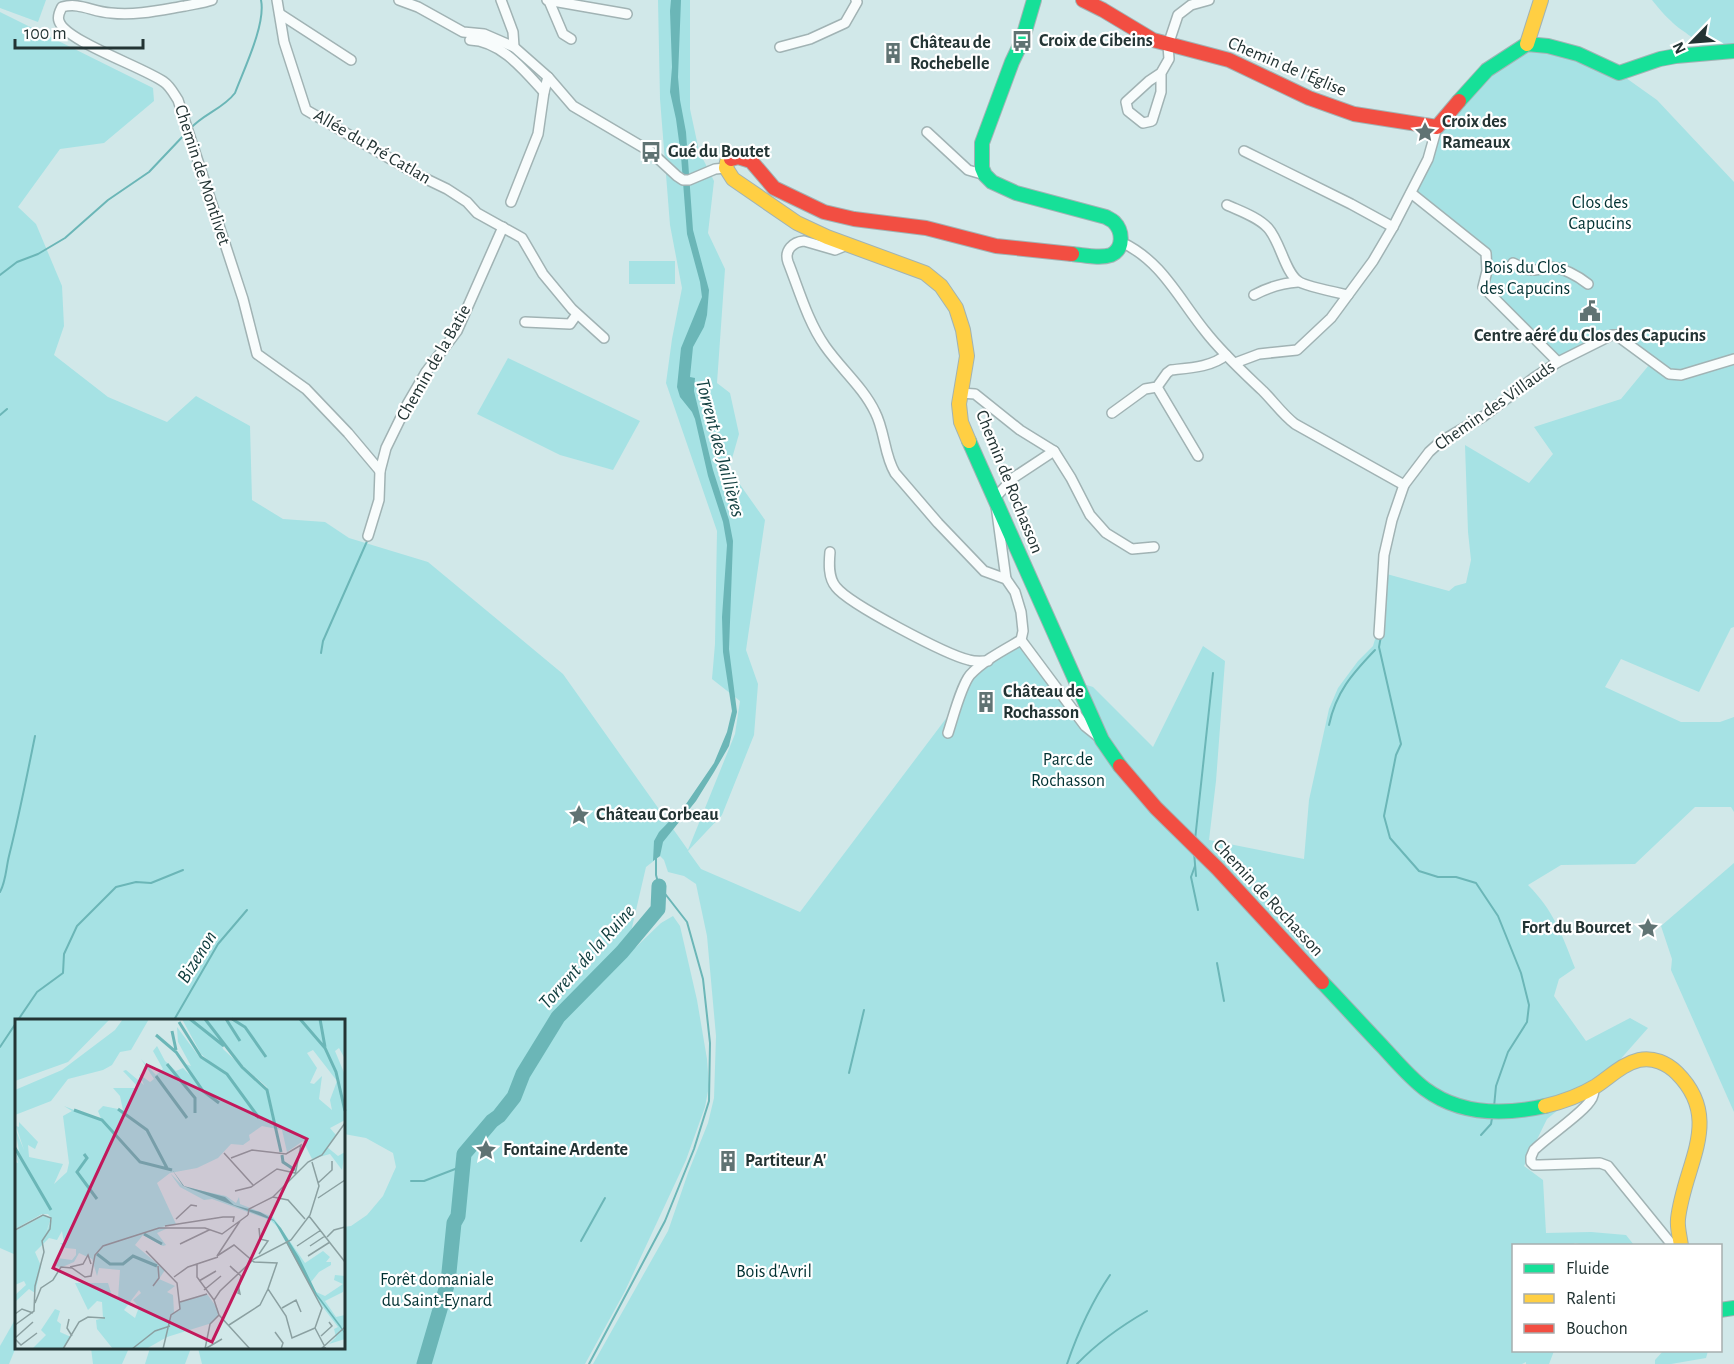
<svg xmlns="http://www.w3.org/2000/svg" width="1734" height="1364" viewBox="0 0 1734 1364" font-family="'Alegreya Sans',sans-serif">
<style>
.green{fill:#a6e2e4}
.water{fill:#6bb6b7}
.lines{fill:none;stroke-linecap:round;stroke-linejoin:round}
.stream{stroke:#6bb6b7;stroke-width:2}
.river{stroke:#6bb6b7;stroke-width:15}
.street-casing{stroke:#a1b3b4;stroke-width:12}
.fast-casing{stroke:#a1b3b4;stroke-width:16}
.slow-casing{stroke:#a1b3b4;stroke-width:16}
.jam-casing{stroke:#a1b3b4;stroke-width:16}
.street{stroke:#f8fcfc;stroke-width:9}
.fast{stroke:#16e098;stroke-width:14}
.slow{stroke:#ffcf43;stroke-width:14}
.jam{stroke:#f24e42;stroke-width:14}
.labels{text-anchor:middle;dominant-baseline:central;stroke-width:4.5;stroke-linejoin:round;paint-order:stroke}
.poi-label{font-size:18px;font-weight:bold;fill:#233434;stroke:#fff;text-anchor:start}
.street-label{font-size:18px;fill:#233434;stroke:#fff}
.park-label{font-size:18px;fill:#003132;stroke:#fff}
.water-label{font-size:20px;font-style:italic;fill:#134041;stroke:#fff}
.inset-river{fill:none;stroke:#6bb6b7;stroke-width:3}
.inset-road{fill:none;stroke:#8ba0a1;stroke-width:1.5}
.view{fill:#c2185b;fill-opacity:0.15;stroke:#c2185b;stroke-width:3}
.inset-edge{fill:none;stroke:#233434;stroke-width:3}
</style>
<rect width="100%" height="100%" fill="#d1e8e9"/>
<g class="green">
<polygon points="0,0 46,0 38,22 0,8"/>
<path d="M658,0H690V109L699,151L714,181L708,233L725,269L717,383L730,393L739,434L729,469L765,520L746,650L758,684L754,735L722,815L688,851L701,869L800,912L957,704L970,676L1021,640L1101,739L1077,682L1093,687L1153,747L1203,646L1225,661L1216,781L1209,840L1304,859L1309,800L1329,709L1338,688L1358,661L1373,646L1379,626L1383,573L1449,591L1455,586L1466,583L1471,560L1468,532L1465,445L1529,483L1553,454L1534,427L1621,399L1649,365L1616,335L1558,362L1483,287L1486,253L1411,193L1437,127L1470,88L1527,44L1619,73L1657,100L1734,182V627L1731,628L1699,692L1621,659L1605,687L1681,722H1720L1734,717V812L1731,807H1695L1635,864L1561,865L1528,885C1554,911 1562,935 1575,968L1559,979L1554,996L1586,1041L1630,1018L1648,1028L1610,1071L1590,1084L1547,1119L1524,1166L1543,1180L1546,1233L1591,1232L1626,1235L1634,1245L1588,1246L1575,1243L1570,1246H1514V1350L1554,1351L1549,1364H1526V1362L1522,1364H593L668,1231L688,1173L708,1123L714,1098L716,1036L707,936L696,884L684,876L668,872L664,860L660,856L646,867L630,936L616,953L636,947L661,923L673,916L680,926L697,1000L707,1059L709,1086L705,1107L686,1160L625,1291L585,1364H202L198,1348H344V1227L351,1226L367,1215L383,1196L396,1167L393,1153L366,1138L344,1134V1020H16V1255L0,1248V12L153,88L154,101L104,143L60,149L18,207L36,224L62,286L64,326L54,355L108,397L167,422L196,396L250,426L252,500L283,519L325,522L349,538L428,562L563,674L688,850L735,734L740,701L712,679L715,644L717,531L666,383L672,339L682,288L670,225L660,99Z"/>
<path d="M1652,0H1734V47L1702,50C1696,36 1681,32 1671,21C1664,15 1658,7 1652,0Z"/>
<rect x="629" y="261" width="46" height="23"/>
<polygon points="508,358 640,421 613,470 560,455 477,414"/>
<polygon points="1734,863 1734,1112 1671,970 1672,959 1661,926"/>
<polygon points="16,1318 16,1347 9,1364 0,1364 0,1346"/>
<polygon points="91,1348 129,1348 122,1364 93,1364"/>
<polygon points="150,1348 191,1348 185,1364 145,1364"/>
<polygon points="1664,1350 1708,1350 1708,1351 1706,1358 1671,1364 1655,1364 1655,1360"/>
</g>
<polygon class="water" points="671,0 681,0 678,77 680,100 686,132 693,230 709,290 707,315 704,327 693,347 690,377 695,378 694,391 713,470 729,520 733,541 729,649 737,712 729,746 714,772 696,801 663,842 660,856 653,861 654,841 659,832 686,804 714,763 727,732 732,711 723,652 722,617 727,545 723,522 708,476 695,419 692,412 680,397 677,387 681,348 702,297 700,282 687,234 681,156 676,119 670,92 672,67 670,11"/>
<g class="lines">
<g class="stream">
<path d="M190,129C203,114 223,109 235,93C244,69 266,24 261,0"/>
<polyline points="0,275 17,262 38,254 65,238 108,200 149,172 185,134"/>
<polyline points="0,415 7,409"/>
<polyline points="1381,636 1379,647 1401,744 1396,755 1384,816 1390,838 1419,871 1438,877 1456,877 1476,883 1498,916 1521,973 1529,1005 1527,1022 1508,1052 1496,1086 1494,1107"/>
<polyline points="321,653 323,641 368,539"/>
<path d="M1329,725C1336,692 1352,674 1375,650"/>
<polyline points="1195,840 1213,673"/>
<polyline points="1194,852 1196,876"/>
<polyline points="1195,866 1191,877 1198,910"/>
<path d="M0,892C6,881 6,868 9,856C19,816 27,776 35,736"/>
<polyline points="1217,963 1224,1001"/>
<polyline points="18,1020 37,992 63,973 64,954 77,926 116,887 136,882 151,883 183,870"/>
<polyline points="174,1020 218,944 247,910"/>
<polyline points="0,1047 16,1023"/>
<polyline points="849,1073 864,1010"/>
<polyline points="1481,1135 1491,1124 1492,1118"/>
<polyline points="411,1181 424,1181 463,1166"/>
<polyline points="581,1241 605,1198"/>
<polyline points="589,1364 665,1221 694,1149 709,1101 710,1043 703,979 687,922 659,886 656,875 656,857"/>
<path d="M1067,1364C1078,1332 1091,1303 1110,1275"/>
<path d="M1077,1364C1098,1342 1121,1326 1147,1311"/>
</g>
<polyline class="river" points="424,1364 448,1282 454,1223 458,1216 464,1154 492,1121 499,1116 514,1097 523,1074 558,1017 622,952 658,909 659,886"/>
<defs>
<g id="street">
<path d="M212,0C203,3 194,4 185,6C161,10 135,16 111,13C92,12 80,2 62,7C60,11 57,16 59,21C65,41 143,67 164,82C170,86 174,94 178,100L243,299L257,354L306,389L348,433L380,471"/>
<polyline points="277,0 284,42 306,110 420,176 447,189 467,202 477,213 522,238 543,274 572,309 604,338"/>
<polyline points="399,0 418,7 463,32 484,34 514,47 548,77 573,106 651,152 677,176 683,180 689,180 715,169 726,168"/>
<polyline points="501,0 513,32 514,47"/>
<polyline points="547,0 627,14"/>
<polyline points="549,1 563,34 571,39"/>
<polyline points="280,14 351,60"/>
<path d="M470,40C501,41 524,70 544,92"/>
<polyline points="780,47 810,39 845,23 857,2 856,0"/>
<polyline points="1161,73 1161,92 1152,121 1143,123 1128,111 1126,102 1149,81 1161,73 1169,59 1168,45 1178,15 1191,5 1209,0"/>
<polyline points="927,132 968,170 985,175"/>
<polyline points="1244,151 1351,204 1393,227"/>
<polyline points="1411,193 1486,253 1487,271 1483,287 1558,362"/>
<polyline points="511,202 538,134 544,92 548,77"/>
<path d="M1227,205C1240,211 1258,217 1268,228C1280,241 1285,272 1298,281C1304,286 1339,293 1348,295"/>
<path d="M1121,242C1161,260 1179,299 1205,331C1222,353 1243,372 1263,391C1274,402 1283,415 1295,424L1404,485"/>
<path d="M847,245L835,250L804,241C793,242 784,250 788,262C799,290 808,322 825,346C841,369 863,387 875,412C885,431 884,455 895,473L938,523L984,571L1006,579L1015,592L1021,612L1023,631L1021,640L1085,726L1100,738"/>
<path d="M1513,263C1519,266 1527,271 1535,270C1540,270 1544,267 1549,267C1562,267 1578,276 1588,284"/>
<path d="M1254,295C1269,287 1281,283 1298,282"/>
<polyline points="525,322 570,324 577,314"/>
<polyline points="1235,363 1259,354 1297,350 1331,318 1373,261 1393,227 1428,159 1437,127"/>
<polyline points="1157,387 1198,456"/>
<polyline points="960,393 975,394 1020,430 1054,451 1071,478 1090,515 1106,533 1132,549 1154,547"/>
<path d="M1112,413L1145,389L1157,387L1167,373L1171,370C1189,368 1212,367 1226,355"/>
<polyline points="368,536 379,500 380,471 386,448 408,403 426,372 457,331 503,227"/>
<path d="M830,552C829,563 828,578 836,587C849,604 947,655 969,660C975,662 982,661 988,661"/>
<polyline points="1006,579 995,498 1013,478 1054,451"/>
<polyline points="1379,634 1384,555 1392,520 1404,485 1429,452 1440,442 1484,416 1535,377 1558,362 1612,335 1616,335 1669,374 1681,375 1734,359"/>
<path d="M948,733C953,718 961,686 970,675C984,660 1004,650 1021,640"/>
<path d="M1593,1088C1594,1093 1594,1093 1592,1098C1585,1112 1548,1136 1534,1150L1531,1157V1162L1534,1165H1540L1600,1163L1608,1166L1673,1246"/>
</g>
<g id="fast">
<path d="M1034,0L1022,41L1012,62L982,143V168L985,175L992,182L1016,193L1106,217C1109,219 1112,220 1114,222C1123,231 1124,249 1111,255C1100,259 1084,255 1072,254"/>
<polyline points="1459,101 1487,70 1527,44 1548,46 1578,54 1619,73 1660,59 1676,56 1734,51"/>
<polyline points="969,441 1102,740 1120,766"/>
<path d="M1322,982C1342,1003 1362,1025 1382,1046C1396,1061 1409,1077 1425,1089C1460,1115 1505,1115 1545,1106"/>
<polyline points="1720,1310 1734,1308"/>
</g>
<g id="slow">
<polyline points="1527,44 1541,0"/>
<polyline points="731,159 727,162 726,168 733,179 797,223 827,237 925,273 941,286 956,308 963,330 967,356 959,404 961,422 969,441"/>
<path d="M1545,1106C1562,1102 1581,1095 1596,1086C1610,1077 1622,1064 1639,1060C1653,1057 1667,1063 1677,1073C1724,1120 1684,1164 1678,1219C1677,1228 1680,1237 1681,1246"/>
</g>
<g id="jam">
<polyline points="1083,0 1103,10 1153,40 1229,60 1309,98 1354,114 1437,127 1459,101"/>
<polyline points="731,159 738,157 751,161 774,188 824,212 854,219 926,228 996,246 1072,254"/>
<polyline points="1120,766 1156,808 1218,869 1322,982"/>
</g>
</defs>
<use href="#street" class="street-casing"/>
<use href="#fast" class="fast-casing"/>
<use href="#slow" class="slow-casing"/>
<use href="#jam" class="jam-casing"/>
<use href="#street" class="street"/>
<use href="#fast" class="fast"/>
<use href="#slow" class="slow"/>
<use href="#jam" class="jam"/>
</g>
<defs>
<symbol id="bus-bare" viewBox="-9 -9 18 18"><path d="M-5-6H5V4H4V6H2V4H-2V6H-4V4H-5ZM-3.5-4V0h7V-4ZM-3.5 1.2v1.5H-2V1.2ZM2 1.2v1.5H3.5V1.2Z" fill="#607373" stroke="#fff" stroke-width="2.5" paint-order="stroke"/></symbol>
<symbol id="building-bare" viewBox="-9 -9 18 18"><path d="M-4-6H4V6H1V3H-1V6H-4ZM-2.5-4.3h1.7v1.8h-1.7ZM.8-4.3h1.7v1.8H.8ZM-2.5-1h1.7V.8h-1.7ZM.8-1h1.7V.8H.8Z" fill="#607373" stroke="#fff" stroke-width="2.5" paint-order="stroke"/></symbol>
<symbol id="sight-bare" viewBox="-9 -9 18 18"><path d="M0-6L1.8-2.2L6-1.7L2.9 1.2L3.7 5.4L0 3.3L-3.7 5.4L-2.9 1.2L-6-1.7L-1.8-2.2Z" fill="#607373" stroke="#fff" stroke-width="2.5" paint-order="stroke"/></symbol>
<symbol id="civic-bare" viewBox="-9 -9 18 18"><path d="M-.6-6.5H3V-4.5H.6V-3L4-1V1h2V6H-6V1h2V-1L-.6-3ZM-1.2 2.5V6h2.4V2.5Z" fill="#607373" stroke="#fff" stroke-width="2.5" paint-order="stroke"/></symbol>
</defs>
<g fill-rule="evenodd">
<use href="#bus-bare" x="1007" y="26" width="30" height="30"/>
<use href="#building-bare" x="878" y="38" width="30" height="30"/>
<use href="#sight-bare" x="1410" y="117" width="30" height="30"/>
<use href="#bus-bare" x="636" y="137" width="30" height="30"/>
<use href="#civic-bare" x="1575" y="296" width="30" height="30"/>
<use href="#building-bare" x="971" y="687" width="30" height="30"/>
<use href="#sight-bare" x="564" y="800" width="30" height="30"/>
<use href="#sight-bare" x="1633" y="913" width="30" height="30"/>
<use href="#sight-bare" x="471" y="1135" width="30" height="30"/>
<use href="#building-bare" x="713" y="1146" width="30" height="30"/>
</g>
<g class="labels">
<g class="poi-label">
<text x="1039" y="41">Croix de Cibeins</text>
<text x="910" y="43">Château de<tspan x="910" dy="21">Rochebelle</tspan></text>
<text x="1442" y="122">Croix des<tspan x="1442" dy="21">Rameaux</tspan></text>
<text x="668" y="152">Gué du Boutet</text>
<text x="1590" y="336" text-anchor="middle">Centre aéré du Clos des Capucins</text>
<text x="1003" y="692">Château de<tspan x="1003" dy="21">Rochasson</tspan></text>
<text x="596" y="815">Château Corbeau</text>
<text x="1631" y="928" text-anchor="end">Fort du Bourcet</text>
<text x="503" y="1150">Fontaine Ardente</text>
<text x="745" y="1161">Partiteur A'</text>
</g>
<g class="street-label">
<text transform="translate(1287 67) rotate(23)">Chemin de l'Église</text>
<text transform="translate(372 147) rotate(30)">Allée du Pré Catlan</text>
<text transform="translate(202 175) rotate(72)">Chemin de Montlivet</text>
<text transform="translate(434 363) rotate(-60)">Chemin de la Batie</text>
<text transform="translate(1495 406) rotate(-35)">Chemin des Villauds</text>
<text transform="translate(1009 482) rotate(68)">Chemin de Rochasson</text>
<text transform="translate(1268 898) rotate(47)">Chemin de Rochasson</text>
</g>
<g class="park-label">
<text x="1600" y="203">Clos des<tspan x="1600" dy="21">Capucins</tspan></text>
<text x="1525" y="268">Bois du Clos<tspan x="1525" dy="21">des Capucins</tspan></text>
<text x="1068" y="760">Parc de<tspan x="1068" dy="21">Rochasson</tspan></text>
<text x="774" y="1272">Bois d'Avril</text>
<text x="437" y="1280">Forêt domaniale<tspan x="437" dy="21">du Saint-Eynard</tspan></text>
</g>
<g class="water-label">
<text transform="translate(720 448) rotate(75)">Torrent des Jaillières</text>
<text transform="translate(197 957) rotate(-58)">Bizenon</text>
<text transform="translate(587 957) rotate(-48)">Torrent de la Ruine</text>
</g>
</g>
<g transform="translate(15 1019)">
<rect width="330" height="330" fill="#d1e8e9"/>
<path d="M0,0H95L53,43L0,62ZM108,0H134L116,31L105,33L97,46L88,51L53,60L36,82L0,96V71L47,51L100,11ZM167,0H208L217,8L212,0L228,7L218,0H330V40L324,29L320,32L330,56V101L315,109L321,116L312,128L323,137L330,133L327,151L315,135L297,140L288,122L272,133L267,111L247,107L234,116L235,121L228,126L216,125L203,139L182,149L155,154L169,168L211,177L221,184L224,178L225,185L258,198L290,244L308,232L315,238L311,243H316V246L304,253L296,263L301,273L310,277L328,265L319,261L320,256L330,257L328,273L310,282L321,298L330,296V320L314,325L321,318L319,310L323,308L304,283L265,210L255,201L197,180L189,181L165,168L155,154L142,164L161,205L147,208L153,209L142,214L151,226L148,227L128,216L120,226L150,251L144,260L160,267L152,273L158,276L159,293L165,291V283L192,275L203,290L204,296L197,304L152,318L131,330H98L82,310L81,301L88,299L87,283L82,282L73,291L60,264H93L97,277L103,279L105,251L84,249L82,257L77,240L64,234L59,243L45,249L40,246L42,239L57,241L61,236V230L50,229L45,224H49L47,212L42,221L34,219L20,233L26,247L20,274L14,270L0,283V276L11,266L9,262L0,266V212L30,196L36,200L30,216L37,200L33,195H27L0,210V143L3,144L0,133L3,139L0,130L4,132L0,109L9,131L1,107L4,108V103L23,123L20,130L13,126L14,138L48,145L39,165L52,153L54,144L48,97L57,92L49,87L87,102L83,92L88,87L108,91L105,77L98,69H124L108,52L111,51L129,66L124,55L135,63L139,60L126,40L141,56L148,50L138,32L142,27L150,42L161,52L168,49L175,56L168,44L176,47L163,23L162,8L185,39L193,41L186,35ZM203,15L228,47L252,68L259,97L251,70L208,30ZM298,31L322,62L315,81L317,91L304,80L307,57L299,65L295,64L302,49L292,34ZM124,271L126,274L118,281L124,288L120,299L109,291ZM40,290L45,292L42,302L46,305L45,313L56,318L47,330H17L31,316L26,311Z" fill="#a6e2e4" fill-rule="evenodd"/>
<path d="M156,149L169,167L210,178L219,186L245,193L259,201L266,209L284,238L302,275L326,307L330,315L300,275L259,202L168,167Z" fill="#6bb6b7"/>
<path class="inset-river" d="M175,0L209,27M190,0L227,48L252,71L266,133M211,0L225,22M217,0L230,8L251,38M285,0L310,29L321,53L330,92M305,0L310,28M164,3L186,38L212,55L244,99M157,12L161,31M141,16L161,33L188,72L204,84M152,45L180,79V94M141,57L172,99M103,90L132,111L152,149M59,91L87,101L125,143L157,151M0,129L36,191M69,135L72,139L62,153L82,180M267,136L268,143L280,151M129,215L147,225M82,235L95,245H108L118,237L142,247"/>
<path class="inset-road" d="M209,134L238,166M216,139L237,131L271,135L286,126L280,156M303,164L317,151V142M220,172L236,168L262,150L280,154M258,178L273,181L290,200M303,179L330,161M233,196L234,190L258,178L293,143L307,136L330,104M294,197L330,243M161,200L176,186L182,187M225,202L202,237L219,226L239,243L262,244L253,270L271,297L277,319L300,309M150,207L208,198H219L218,203M244,209L245,220L253,222L244,235M0,211L28,196L36,199L35,210L27,222L29,233L20,267L19,292L0,306M312,218L319,211L330,208M272,224L307,289L300,309M165,225L194,211M282,227L306,211M295,227L310,217M131,232L162,264L165,290L156,296L148,330M293,237L315,223M182,245V258L199,281M55,248L68,245L73,236L76,245M220,252L215,247L226,257L223,274L225,275L224,270M159,258L173,248L203,238M184,262L201,252M138,267L144,259L143,247M189,271L206,257M165,283L192,275M20,284L26,269L38,261L46,248L57,249L70,258L76,257L80,236L88,227L144,209H190L207,215L233,196M267,289L281,281L286,293M0,295L7,290L18,294M204,296L235,330M54,300L52,309L57,317M214,306L245,286L253,270M300,309L311,330M260,313L268,324L266,330M306,317L317,307L314,303M0,319L18,303M0,320L6,326L22,314M48,330L64,303L73,298L90,299M117,330L140,312L155,307M190,330L195,305L204,296L199,281L205,272L239,240L276,221L295,196L304,167L297,143M190,330L207,320M306,330L330,308"/>
<path class="view" d="M132,46L292,120L197,323L38,249Z"/>
<rect width="330" height="330" class="inset-edge"/>
</g>
<rect x="1512" y="1244" width="210" height="108" fill="#ffffff" stroke="#a7aeae" stroke-width="1.5"/>
<rect x="1524" y="1264" width="30" height="9" fill="#16e098" stroke="#a7aeae" stroke-width="1.5"/>
<text x="1566" y="1274" font-size="18" fill="#233434">Fluide</text>
<rect x="1524" y="1294" width="30" height="9" fill="#ffcf43" stroke="#a7aeae" stroke-width="1.5"/>
<text x="1566" y="1304" font-size="18" fill="#233434">Ralenti</text>
<rect x="1524" y="1324" width="30" height="9" fill="#f24e42" stroke="#a7aeae" stroke-width="1.5"/>
<text x="1566" y="1334" font-size="18" fill="#233434">Bouchon</text>
<g transform="translate(1692 42) rotate(245)" stroke="#ffffff" stroke-width="4.5" paint-order="stroke">
<path d="M0-4.5L10 22L0 15L-10 22Z" fill="#233434"/>
<text y="-9" font-size="16" font-weight="bold" text-anchor="middle" fill="#233434">N</text>
</g>
<path d="M15 39v9h128v-9" fill="none" stroke="#233434" stroke-width="3"/>
<text x="24" y="39" font-size="18" fill="#233434" stroke="#ffffff" stroke-width="4.5" paint-order="stroke">100 m</text>
</svg>
